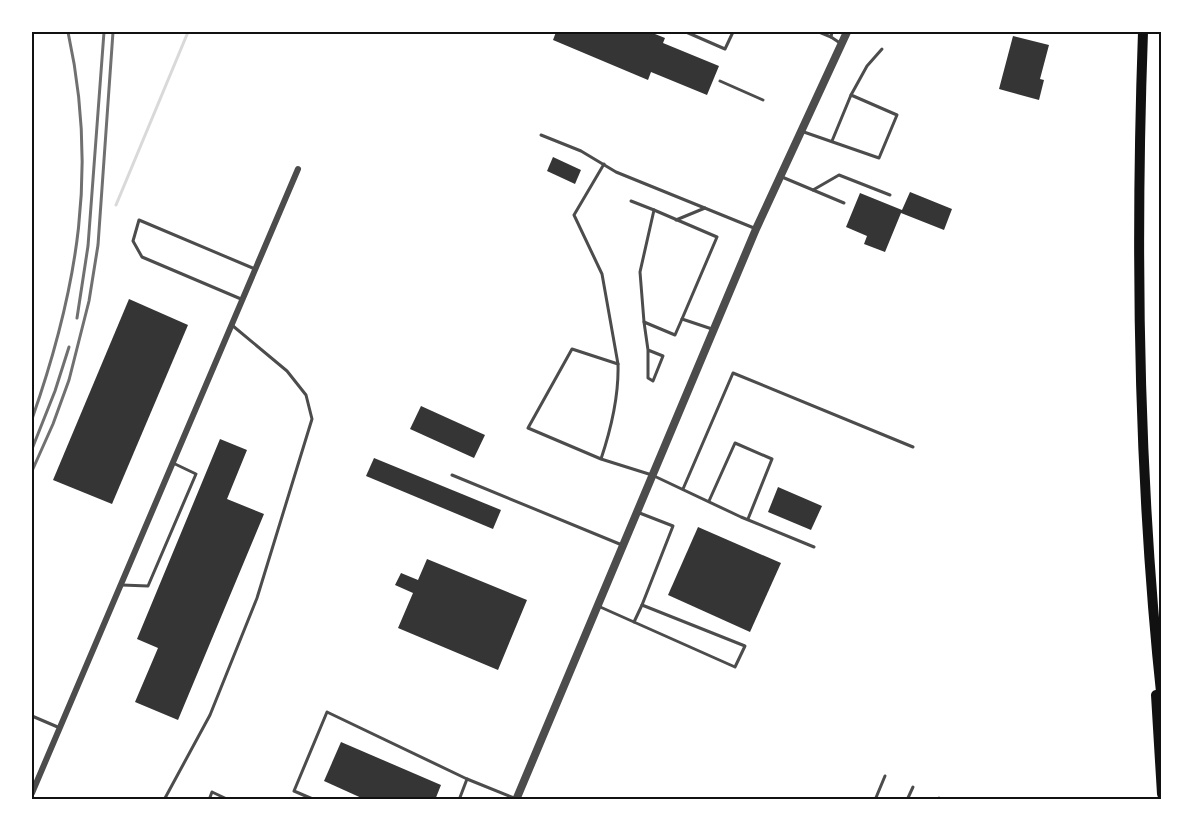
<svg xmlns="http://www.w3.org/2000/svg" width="1193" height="831" viewBox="0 0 1193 831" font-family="'Roboto Serif',serif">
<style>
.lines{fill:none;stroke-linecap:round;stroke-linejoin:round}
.stream{stroke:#d9d9d9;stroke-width:3}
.building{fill:#353535}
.service{stroke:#4c4c4c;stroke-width:3}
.minor{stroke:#4c4c4c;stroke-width:6}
.tertiary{stroke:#4c4c4c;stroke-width:8}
.motorway{stroke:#111;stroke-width:10}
.rail{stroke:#707070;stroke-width:3}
.neatline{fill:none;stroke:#111;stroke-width:2}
</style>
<rect width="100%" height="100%" fill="#fff"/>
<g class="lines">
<polyline class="stream" points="116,205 188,32"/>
</g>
<g class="building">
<polygon points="556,32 650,32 665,38 663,43 719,66 707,95 651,72 648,80 553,40"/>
<polygon points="1013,36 1049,45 1040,79 1044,80 1039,100 999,89"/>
<polygon points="553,157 581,170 575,184 547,171"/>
<polygon points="910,192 952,209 944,230 901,213 885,252 864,244 867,236 846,227 860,193 902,210"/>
<polygon points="129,299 188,325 112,504 53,480"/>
<polygon points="421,406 485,435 474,458 410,429"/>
<polygon points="220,439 247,450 227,499 264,514 178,720 135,702 158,648 137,639"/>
<polygon points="374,458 501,510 493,529 366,476"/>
<polygon points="778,487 822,506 811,530 768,512"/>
<polygon points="698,527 781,563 750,632 668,595"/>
<polygon points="427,559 527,600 498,670 398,628 413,593 395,585 401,573 418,580"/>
<polygon points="341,742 441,785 435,800 366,800 324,781"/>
</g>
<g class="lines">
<g class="service">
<polyline points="686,32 725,49 733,32"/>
<polyline points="819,32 831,37"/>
<polyline points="832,32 831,37 840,43"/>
<polyline points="720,81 763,100"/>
<polyline points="851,95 867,66 882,49"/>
<polyline points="801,131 879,158 897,115 851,95 832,141"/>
<polyline points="541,135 581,151 616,172 754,228"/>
<polyline points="604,164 574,215 602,274 618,364"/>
<polyline points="782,177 844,203"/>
<polyline points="813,190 839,175 890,195"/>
<polyline points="631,201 654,210"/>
<polyline points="676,220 705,208"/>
<polyline points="241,299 142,257 133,241 139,220 255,269"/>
<polyline points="644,322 640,272 654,210 717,237 682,319"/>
<polyline points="648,350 663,356 653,381 648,378 648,350 644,322 675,335 682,319 712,329"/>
<path d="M601,459L528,428L572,349L618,364C619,396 611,429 601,459L652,475L741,517L814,547"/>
<polyline points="452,475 622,545"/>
<polyline points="683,489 733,373 913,447"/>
<polyline points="709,501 735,443 772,459 748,519"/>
<polyline points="122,585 148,586 196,474 173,463"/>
<polyline points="598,606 735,667 745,646 642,605 673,526 637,512"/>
<polyline points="634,622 642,605"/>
<polyline points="32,716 60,728"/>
<polyline points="164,800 210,715 257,598 312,419 306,395 287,371 233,326"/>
<polyline points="209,800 212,792 229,800"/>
<polyline points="315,800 294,791 327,712 467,779 514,798"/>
<polyline points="459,800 467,779"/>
<polyline points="875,800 885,776"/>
<polyline points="907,800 913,787"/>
<polyline points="939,800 939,798"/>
</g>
<polyline class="minor" points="32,793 298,169"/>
<polyline class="tertiary" points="516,800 756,229 847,32"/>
<g class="motorway">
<path d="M1143,32C1135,255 1138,479 1162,702"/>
<polyline points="1156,695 1162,794"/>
</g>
<g class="rail">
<polyline points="77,318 88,246 104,32"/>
<path d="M32,419C78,288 98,169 68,32"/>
<polyline points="32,449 55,391 69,347"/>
<polyline points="32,471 53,424 69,380 89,301 98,245 113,32"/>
</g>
</g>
<rect width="1193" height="831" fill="none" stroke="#ffffff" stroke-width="66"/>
<rect x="33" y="33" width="1127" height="765" class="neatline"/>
</svg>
